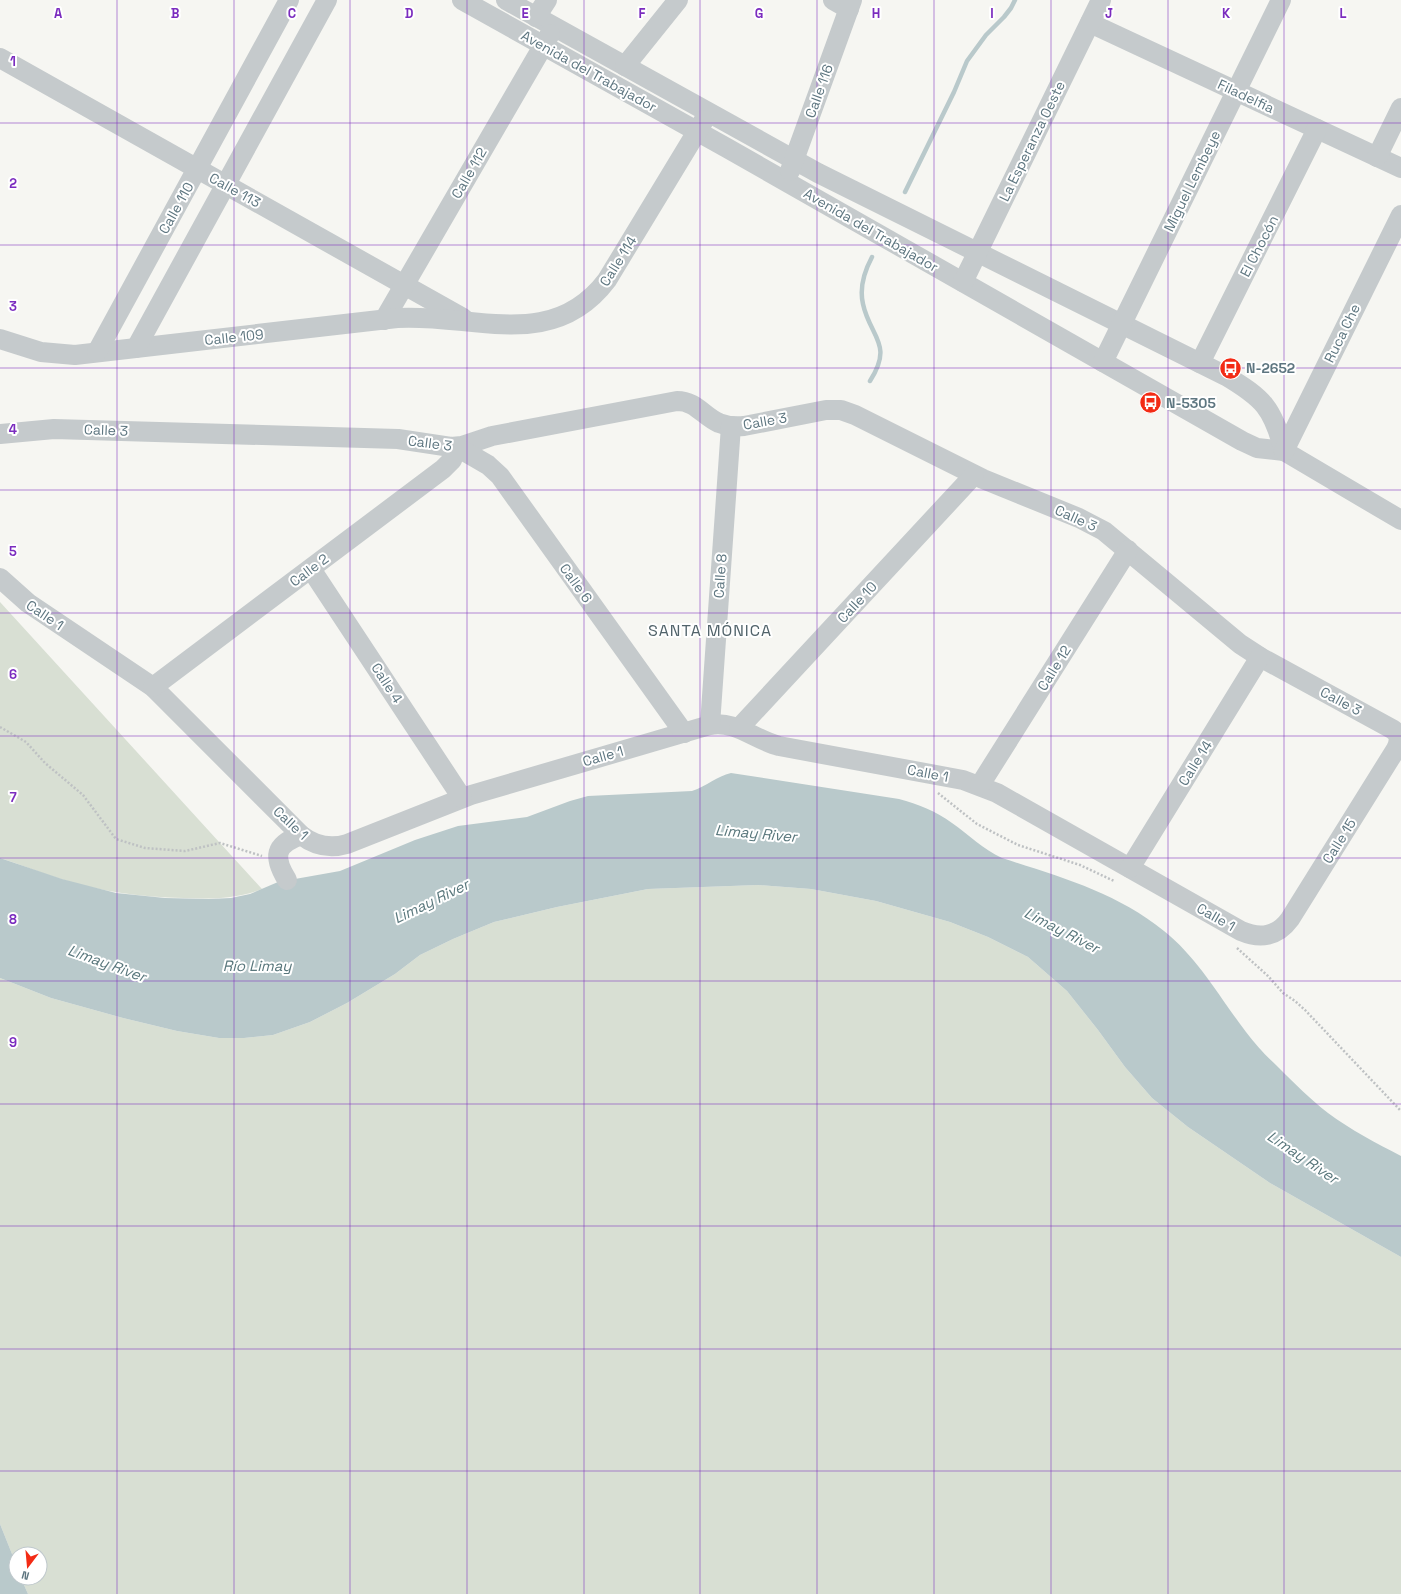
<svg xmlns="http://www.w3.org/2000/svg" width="1401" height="1594" viewBox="0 0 1401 1594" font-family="'Space Grotesk',sans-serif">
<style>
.green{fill:#d8dfd3}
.water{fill:#b9c9cb}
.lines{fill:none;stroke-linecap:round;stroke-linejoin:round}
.stream{stroke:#b9c9cb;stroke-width:4.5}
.path{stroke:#bec1c3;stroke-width:2.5;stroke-dasharray:2 2;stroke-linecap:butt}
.minor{stroke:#c5cacc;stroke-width:20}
.grid{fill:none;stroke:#7b2cbf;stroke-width:1;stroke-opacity:0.55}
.labels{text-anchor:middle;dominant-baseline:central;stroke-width:4;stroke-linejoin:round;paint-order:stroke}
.street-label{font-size:14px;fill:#5e7680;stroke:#fff}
.poi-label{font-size:14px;font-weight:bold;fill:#5e7680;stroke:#fff;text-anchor:start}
.water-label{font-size:15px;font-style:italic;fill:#59777c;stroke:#fff}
.quarter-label{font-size:16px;letter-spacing:1px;fill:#51636a;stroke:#fff}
.grid-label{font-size:13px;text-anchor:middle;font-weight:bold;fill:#7b2cbf;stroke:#fff;stroke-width:4;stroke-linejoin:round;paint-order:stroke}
</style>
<rect width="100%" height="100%" fill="#f6f6f2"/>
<g class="green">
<path d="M0,602L262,889C237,899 211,899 184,898C142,897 101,892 61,879C40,873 20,864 0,858Z"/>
<polygon points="758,885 811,889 876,901 950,922 988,937 1028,957 1067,991 1098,1030 1125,1067 1152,1098 1188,1127 1270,1183 1401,1257 1401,1594 28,1594 21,1578 40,1578 40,1554 16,1554 16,1564 0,1524 0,978 51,998 123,1018 177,1031 219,1038 244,1038 273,1035 310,1022 347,1003 395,974 420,955 453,939 494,922 557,907 648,889"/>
</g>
<g class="water">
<path d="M731,773L899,799C918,804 936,811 952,823C969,835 983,849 1002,858C1060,877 1116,892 1164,931C1198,958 1220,998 1246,1032C1256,1045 1267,1057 1279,1068C1295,1084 1310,1099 1328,1113C1351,1130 1376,1143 1401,1156V1257L1270,1183L1188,1127L1152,1098L1125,1067L1098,1030L1067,991L1028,957L988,937L950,922L876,901L811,889L758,885L648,889L557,907L494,922L453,939L420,955L395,974L347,1003L310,1022L273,1035L244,1038H219L177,1031L123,1018L51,998L0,978V858L62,879L116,893L165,898L209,899L231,898L250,894L278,882L340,871L415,840L458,826L527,817L570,801L588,796L692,791C707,786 717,776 731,773Z"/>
<polygon points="0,1524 16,1564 16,1578 21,1578 28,1594 0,1594"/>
</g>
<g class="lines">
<g class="stream">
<polyline points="905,192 954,92 967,61 986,35 1004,17 1011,8 1015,0"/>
<path d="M870,381C894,344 870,337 863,304C859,287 864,272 872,257"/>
</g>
<g class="path">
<polyline points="0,727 26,742 45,763 83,795 116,839 145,848 185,851 220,843 262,856"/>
<polyline points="938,793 977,824 1018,845 1080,865 1114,881"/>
<polyline points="1237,948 1268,976 1283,993 1295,1001 1305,1010 1401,1111"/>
</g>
<g class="minor">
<polyline points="462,0 727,148 1242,441 1257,448 1284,451 1401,520"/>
<path d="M506,0L818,173L1226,376C1263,398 1273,408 1284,451"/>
<polyline points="833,0 849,9"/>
<polyline points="536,17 547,0"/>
<polyline points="1090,23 1401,168"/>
<polyline points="0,58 463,318"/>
<polyline points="625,66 678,0"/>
<polyline points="1377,157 1401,108"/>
<polyline points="790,171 852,0"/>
<polyline points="963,282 1101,0"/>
<polyline points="384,320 550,34"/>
<path d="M0,339L41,352L75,355L397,318C473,313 552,353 607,280L704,120"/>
<polyline points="136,348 327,0"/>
<polyline points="97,352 289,0"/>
<polyline points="1103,362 1281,0"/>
<polyline points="1200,363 1317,129"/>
<path d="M0,434L54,429L398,439L451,447L462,446L492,436L677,401C696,401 703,416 719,423C727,426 735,427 744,426L826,410H841L855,415L983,479L1079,518L1104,531L1240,644L1260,657L1392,729C1400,734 1400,741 1396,749L1290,919C1277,937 1260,939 1241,931L997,793L963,780L779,746C755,740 735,720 710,725L471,795L347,844C330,849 315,846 301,835L153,687L28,603L0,578"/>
<polyline points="1284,451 1401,215"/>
<polyline points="311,569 462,798"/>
<polyline points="153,687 443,469 452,460 457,447 488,465 500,476 684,733"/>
<polyline points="710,725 731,426"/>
<polyline points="739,728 974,475"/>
<polyline points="980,785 1128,550"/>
<polyline points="1130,868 1260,657"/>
<path d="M287,880C273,857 274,845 301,835"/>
</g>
</g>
<path class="grid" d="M117,0V1594M234,0V1594M350,0V1594M467,0V1594M584,0V1594M700,0V1594M817,0V1594M934,0V1594M1051,0V1594M1168,0V1594M1284,0V1594M0,123H1401M0,245H1401M0,368H1401M0,490H1401M0,613H1401M0,736H1401M0,858H1401M0,981H1401M0,1104H1401M0,1226H1401M0,1349H1401M0,1471H1401"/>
<defs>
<symbol id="bus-disc" viewBox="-11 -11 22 22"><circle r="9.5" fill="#f32b15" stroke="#fff"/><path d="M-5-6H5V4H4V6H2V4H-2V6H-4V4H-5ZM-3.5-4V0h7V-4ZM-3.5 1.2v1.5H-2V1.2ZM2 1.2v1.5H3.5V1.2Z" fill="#fff"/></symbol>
</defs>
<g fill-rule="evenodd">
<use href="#bus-disc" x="1218" y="356" width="25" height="25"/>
<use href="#bus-disc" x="1138" y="390" width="25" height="25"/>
</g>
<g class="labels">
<g class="street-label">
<text transform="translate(589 71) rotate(29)">Avenida del Trabajador</text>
<text transform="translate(819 91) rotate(-70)">Calle 116</text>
<text transform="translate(1246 96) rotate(25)">Filadelfia</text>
<text transform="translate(1032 141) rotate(-64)">La Esperanza Oeste</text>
<text transform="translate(469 173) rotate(-60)">Calle 112</text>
<text transform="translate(1192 181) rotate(-64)">Miguel Lembeye</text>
<text transform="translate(235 190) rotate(29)">Calle 113</text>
<text transform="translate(176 208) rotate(-61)">Calle 110</text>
<text transform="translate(871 230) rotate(30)">Avenida del Trabajador</text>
<text transform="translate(1259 246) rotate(-63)">El Chocón</text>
<text transform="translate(618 261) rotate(-58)">Calle 114</text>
<text transform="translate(1342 333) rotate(-64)">Ruca Che</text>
<text transform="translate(234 337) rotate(-6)">Calle 109</text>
<text transform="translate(765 421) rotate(-10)">Calle 3</text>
<text transform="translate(106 430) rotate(2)">Calle 3</text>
<text transform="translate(430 443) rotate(7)">Calle 3</text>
<text transform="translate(1076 518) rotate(24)">Calle 3</text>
<text transform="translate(309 570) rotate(-37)">Calle 2</text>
<text transform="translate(720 576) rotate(-86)">Calle 8</text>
<text transform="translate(576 583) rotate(54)">Calle 6</text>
<text transform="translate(857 602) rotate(-47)">Calle 10</text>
<text transform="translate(45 615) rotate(34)">Calle 1</text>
<text transform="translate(1054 668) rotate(-58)">Calle 12</text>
<text transform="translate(387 683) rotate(57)">Calle 4</text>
<text transform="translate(1341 701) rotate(28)">Calle 3</text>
<text transform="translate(603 756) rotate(-16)">Calle 1</text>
<text transform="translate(1195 763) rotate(-58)">Calle 14</text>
<text transform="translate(928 773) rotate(11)">Calle 1</text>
<text transform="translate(291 823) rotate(43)">Calle 1</text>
<text transform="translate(1339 841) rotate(-58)">Calle 15</text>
<text transform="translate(1216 917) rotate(30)">Calle 1</text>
</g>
<g class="poi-label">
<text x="1246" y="368">N-2652</text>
<text x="1166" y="403">N-5305</text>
</g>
<g class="water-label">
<text transform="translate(756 833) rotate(5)">Limay River</text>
<text transform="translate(431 901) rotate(-26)">Limay River</text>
<text transform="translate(1062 930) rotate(27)">Limay River</text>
<text transform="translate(107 963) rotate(20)">Limay River</text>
<text x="257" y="965">Río Limay</text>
<text transform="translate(1303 1157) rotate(34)">Limay River</text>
</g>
<g class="quarter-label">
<text x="710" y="630">SANTA MÓNICA</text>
</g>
</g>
<g class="grid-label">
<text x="58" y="18">A</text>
<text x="175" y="18">B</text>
<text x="292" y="18">C</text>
<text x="409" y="18">D</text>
<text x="525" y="18">E</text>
<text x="642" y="18">F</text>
<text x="759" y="18">G</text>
<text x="876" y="18">H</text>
<text x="992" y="18">I</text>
<text x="1109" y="18">J</text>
<text x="1226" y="18">K</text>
<text x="1343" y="18">L</text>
<text x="13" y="66">1</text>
<text x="13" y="188">2</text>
<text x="13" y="311">3</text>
<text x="13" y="434">4</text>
<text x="13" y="556">5</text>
<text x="13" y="679">6</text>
<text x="13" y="802">7</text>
<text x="13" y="924">8</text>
<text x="13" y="1047">9</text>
</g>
<g transform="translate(28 1566) rotate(196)"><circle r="19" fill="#ffffff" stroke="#bfc8cc"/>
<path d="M0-3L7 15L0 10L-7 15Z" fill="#f32b15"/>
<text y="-6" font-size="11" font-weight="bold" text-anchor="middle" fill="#5e7680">N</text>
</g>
</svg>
